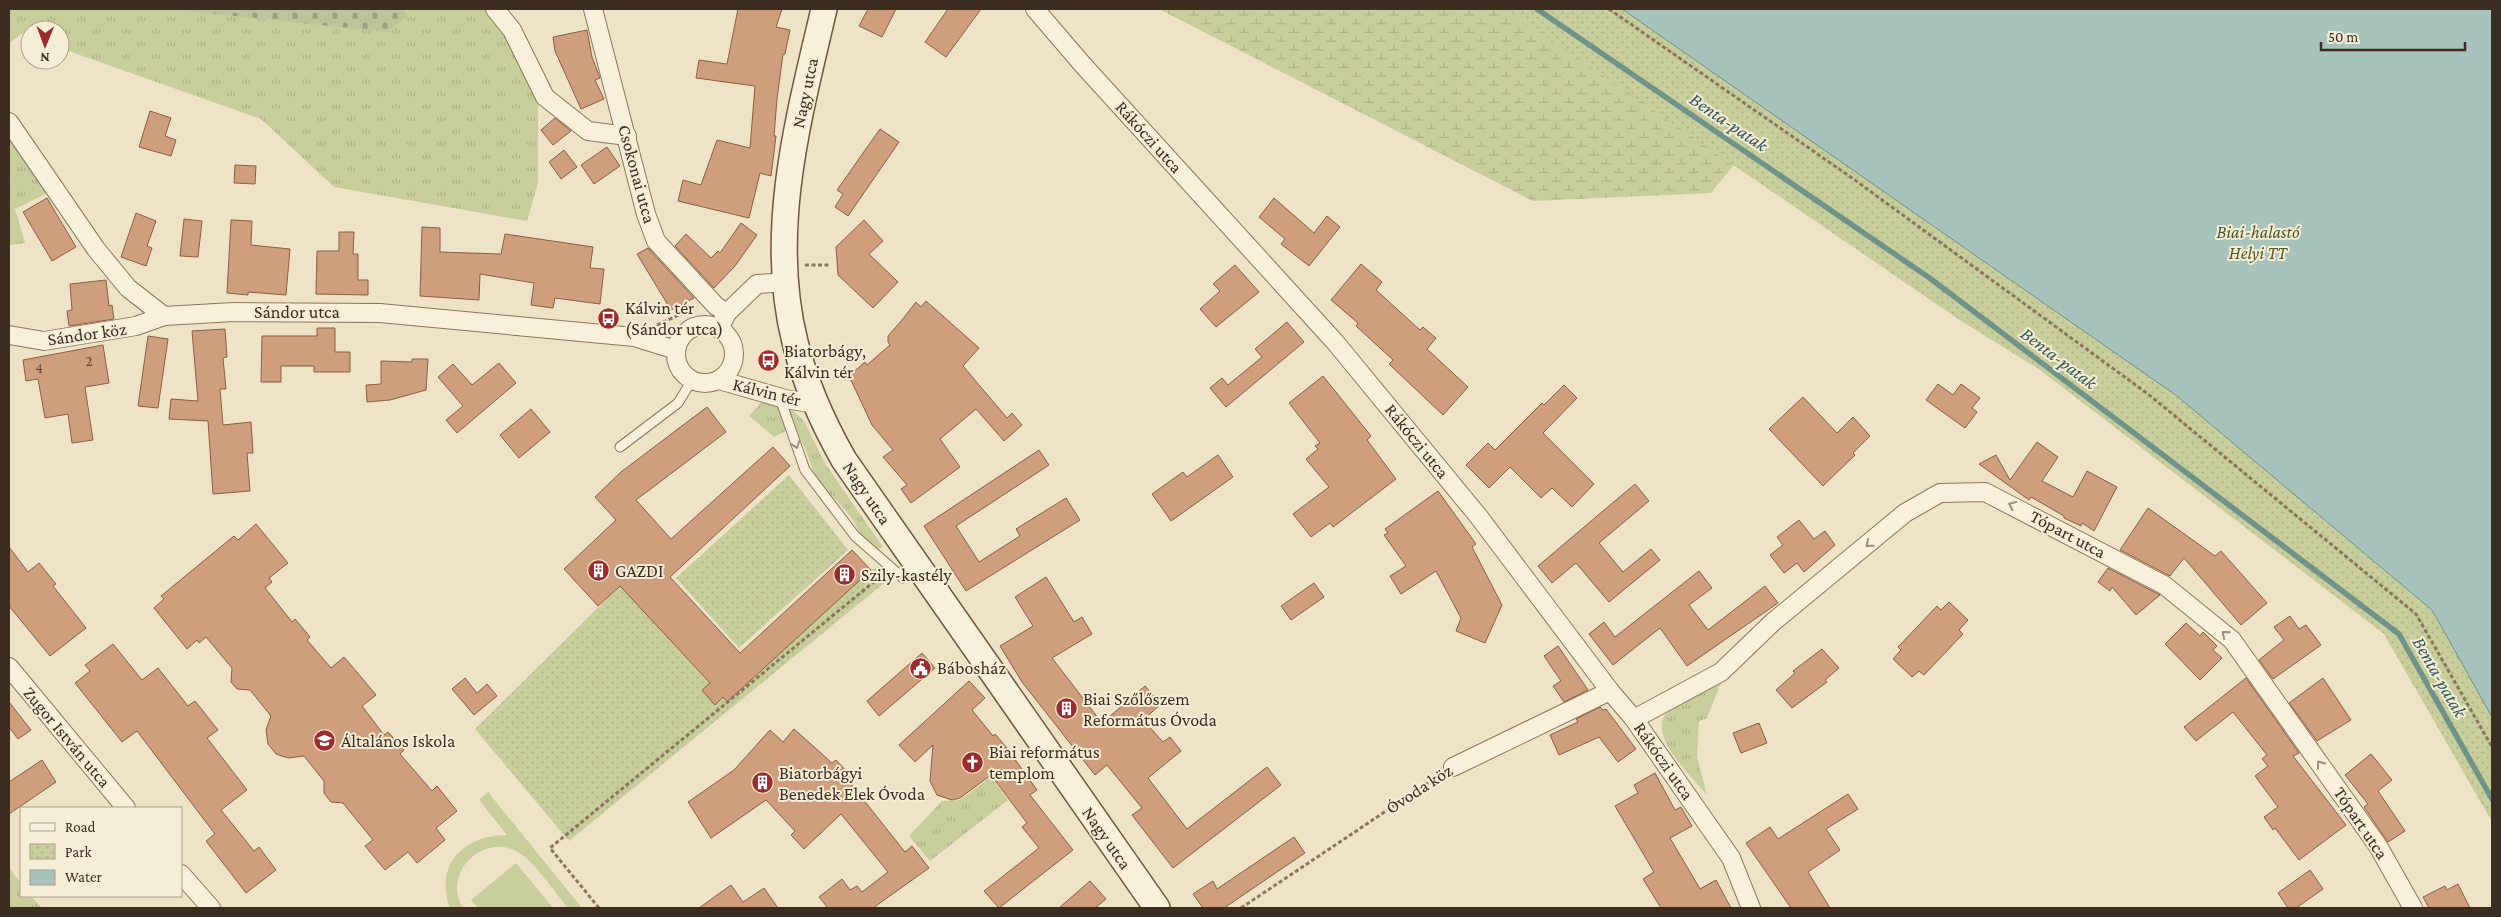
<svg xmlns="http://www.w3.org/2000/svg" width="2501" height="917" viewBox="0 0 2501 917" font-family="'Crimson Pro',serif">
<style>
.grass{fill:url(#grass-tufts)}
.wetland{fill:url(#wetland-marsh)}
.cemetery{fill:url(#cemetery-stones)}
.park{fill:url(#park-dots)}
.pitch{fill:#c8ce9b}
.water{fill:#a8c3bb;stroke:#6f9289}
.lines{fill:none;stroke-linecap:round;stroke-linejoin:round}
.stream{stroke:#6f9289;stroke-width:5.5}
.building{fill:#ce9e7d;stroke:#8b5e41}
.service-casing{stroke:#8c755c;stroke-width:11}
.minor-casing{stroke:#8c755c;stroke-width:20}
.secondary-casing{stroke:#6e563f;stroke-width:28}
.path{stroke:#8c755c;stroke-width:3;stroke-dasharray:4 2.5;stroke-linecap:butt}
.service{stroke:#f9f0db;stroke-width:9}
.minor{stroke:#f9f0db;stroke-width:18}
.secondary{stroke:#f9f0db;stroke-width:25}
.oneway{stroke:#9a8e7e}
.labels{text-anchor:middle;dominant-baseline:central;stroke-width:4;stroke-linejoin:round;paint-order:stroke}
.number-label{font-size:15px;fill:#604937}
.street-label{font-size:18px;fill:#3c2d20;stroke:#f6edd7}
.park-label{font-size:18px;font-style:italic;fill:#4c5826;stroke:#f6edd7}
.poi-label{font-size:18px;fill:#3c2d20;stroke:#f6edd7;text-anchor:start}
.water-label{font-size:19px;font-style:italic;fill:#2f5c58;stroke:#f6edd7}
</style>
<defs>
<pattern id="grass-tufts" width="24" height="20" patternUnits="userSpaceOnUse" patternTransform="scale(1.25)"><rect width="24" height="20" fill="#c8ce9b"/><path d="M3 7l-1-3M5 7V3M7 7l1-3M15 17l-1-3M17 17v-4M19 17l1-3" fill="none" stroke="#adb185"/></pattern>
<pattern id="wetland-marsh" width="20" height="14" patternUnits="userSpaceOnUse" patternTransform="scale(1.25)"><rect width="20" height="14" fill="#c8ce9b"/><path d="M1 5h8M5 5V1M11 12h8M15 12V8" fill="none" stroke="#adb185"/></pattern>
<pattern id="cemetery-stones" width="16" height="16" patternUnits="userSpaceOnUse" patternTransform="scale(1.25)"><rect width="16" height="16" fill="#bec39a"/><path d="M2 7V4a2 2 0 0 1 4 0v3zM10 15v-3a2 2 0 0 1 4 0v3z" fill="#9c9f7d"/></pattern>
<pattern id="park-dots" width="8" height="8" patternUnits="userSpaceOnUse" patternTransform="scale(1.25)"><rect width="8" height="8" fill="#c8ce9b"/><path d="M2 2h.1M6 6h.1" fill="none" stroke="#adb185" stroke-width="1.8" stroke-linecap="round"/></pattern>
</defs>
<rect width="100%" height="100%" fill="#efe3c7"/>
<g class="grass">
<polygon points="9,9 169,9 406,16 403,9 487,9 510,37 538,98 538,183 527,221 334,187 261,119 60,48 60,30 30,30 30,36 23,33 9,43"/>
<polygon points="9,132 51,191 15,209 25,243 9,245"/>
<path d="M765,398L787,405L804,421L826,465L883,547L877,550L864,544C861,537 858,529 854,522C844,505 825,493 815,474C807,459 806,436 788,430L774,437L749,416Z"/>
<path d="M1723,678L1707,718L1699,721L1697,757L1707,795C1693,778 1646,735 1667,712C1675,702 1710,686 1723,678Z"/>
<polygon points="991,777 1008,800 930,861 909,836 942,801 960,800"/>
<polygon points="9,868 21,883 21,896 31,896 42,908 9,908"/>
</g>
<polygon class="wetland" points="1159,9 2129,9 2492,505 2412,623 1751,144 1711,193 1533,201"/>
<polygon class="cemetery" points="169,9 403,9 407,16 387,32"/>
<g class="park">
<polygon points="1506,9 2492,9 2492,822 2384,634 2040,370 1958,319"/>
<polygon points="789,475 848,550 739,648 676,578"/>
<polygon points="878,567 889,579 569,841 475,729 620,586 727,702 871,570"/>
</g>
<g class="pitch">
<path d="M488,792L582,908H568C554,892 534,860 516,851C481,833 442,875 463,908H450C434,864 464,835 507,835L479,800Z"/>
<polygon points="516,863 553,908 478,908 471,900"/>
</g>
<polygon class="water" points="1622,9 2492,9 2492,717 2432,610 2177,396"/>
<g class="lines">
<polyline class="stream" points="1537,9 1931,279 2399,634 2492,799"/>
</g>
<g class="building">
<polygon points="738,9 782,9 776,27 790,30 785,54 783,54 777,99 774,136 776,136 771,176 760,173 749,218 678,201 683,180 701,185 717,140 750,148 755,86 696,78 699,60 727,64"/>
<polygon points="868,9 896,9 882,37 859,26"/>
<polygon points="948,9 981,9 946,57 925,42"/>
<polygon points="587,30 592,57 600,78 595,80 604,99 581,109 555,51 553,37"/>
<polygon points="150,111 171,118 165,136 176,140 171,156 139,147"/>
<polygon points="555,118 571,131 553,145 541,130"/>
<polygon points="880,129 899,142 848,216 835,207 843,194 837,190"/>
<polygon points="607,147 620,166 594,184 581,165"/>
<polygon points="564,150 577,167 561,179 549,162"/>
<polygon points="235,165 256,166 255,184 234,183"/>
<polygon points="47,198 76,247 52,261 23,212"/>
<polygon points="1274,198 1314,233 1327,216 1340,227 1309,266 1281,244 1285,239 1259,217"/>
<polygon points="136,213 156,221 147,246 152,248 146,266 121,257"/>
<polygon points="184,219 202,221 198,257 180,256"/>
<polygon points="231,220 252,221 251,245 290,249 286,295 248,292 248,295 227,293"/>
<polygon points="864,220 883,241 869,254 898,282 873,308 838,275 836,247"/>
<polygon points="741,223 757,235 735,266 714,288 675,246 686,234 711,258 718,251 720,253"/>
<polygon points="422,227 440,228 440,252 501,254 505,234 593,247 590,268 604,269 600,304 555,298 553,308 531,305 534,283 480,274 479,300 420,296"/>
<polygon points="339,232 354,232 353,254 358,254 358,280 368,280 368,295 316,294 317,251 339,251"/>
<polygon points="648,248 694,298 671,310 637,254"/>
<polygon points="1361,264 1382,282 1376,290 1420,330 1423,327 1436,338 1427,349 1468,387 1443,415 1389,364 1393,360 1356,326 1358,323 1331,300"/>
<polygon points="1235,265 1259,292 1216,327 1200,309 1220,291 1213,284"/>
<polygon points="106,280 109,306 112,305 114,319 69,326 67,311 72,310 70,284"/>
<polygon points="926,301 979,348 963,366 1007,418 1012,413 1022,425 1004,441 976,409 940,439 960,467 911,503 901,489 907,485 883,457 893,450 872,425 849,376 865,362 867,365 890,345 888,342 888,336 902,320 916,302 921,307"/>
<polygon points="1287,322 1304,342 1226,407 1210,388 1222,378 1228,385 1262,357 1255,349"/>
<polygon points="317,328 335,328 335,352 350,352 350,372 314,372 314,366 281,366 281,382 261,382 262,336 317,336"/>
<polygon points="225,329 227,357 223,358 226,389 220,389 223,425 251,422 253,453 247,453 250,491 213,494 208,421 169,419 171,399 198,401 192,331"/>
<polygon points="148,336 168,339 158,408 138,406"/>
<polygon points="103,345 109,383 85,387 93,440 72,443 68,414 45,418 38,379 26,381 23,360"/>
<polygon points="412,359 428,359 426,390 390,400 367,402 366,385 381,384 381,361 412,362"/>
<polygon points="499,363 516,383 457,433 446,420 463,406 438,377 453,364 472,385"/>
<polygon points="1323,376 1371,436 1367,440 1396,479 1333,527 1330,523 1311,537 1293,514 1329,487 1306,459 1318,449 1315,446 1320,443 1289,403"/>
<polygon points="1938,384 1953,395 1961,384 1980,398 1972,408 1977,412 1965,428 1926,400"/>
<polygon points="1564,385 1577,398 1543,433 1594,484 1572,507 1552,488 1541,498 1510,467 1489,488 1466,465 1488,443 1495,450 1542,403 1544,405"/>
<polygon points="1803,397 1837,433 1853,417 1870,436 1853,453 1855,455 1823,486 1769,429"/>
<polygon points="707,407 726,432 636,500 671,539 773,447 790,466 670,577 740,653 852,550 871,570 727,702 723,697 715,705 702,690 710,683 620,586 598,606 564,569 616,520 595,497 621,472"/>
<polygon points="531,409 550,432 519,458 500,435"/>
<polygon points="2037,442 2058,457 2042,481 2073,497 2087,471 2117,487 2094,531 2082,523 2081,526 2064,518 2064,516 2031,497 2029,500 1979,464 1996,455 2010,480"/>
<polygon points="1039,450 1049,465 956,526 979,562 1020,536 1016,529 1066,498 1080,520 966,591 924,526"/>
<polygon points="1218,455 1233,477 1171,521 1152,494 1183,472 1187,477"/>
<polygon points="1635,484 1649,501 1599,543 1623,572 1651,549 1660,560 1609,602 1576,563 1552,583 1538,566"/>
<polygon points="1438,491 1476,544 1472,547 1502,605 1485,643 1456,631 1461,618 1436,571 1401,594 1390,576 1406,566 1384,535 1388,533 1385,529"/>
<polygon points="2148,508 2215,556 2221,551 2267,603 2241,625 2184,558 2170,576 2120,550"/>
<polygon points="1799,520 1814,539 1825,531 1835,545 1804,572 1797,563 1784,573 1770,555 1783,545 1777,537"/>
<polygon points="256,524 288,563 269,578 272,582 265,588 292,622 295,619 310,637 307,640 331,668 344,657 356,671 376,695 362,706 384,735 388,732 404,750 400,754 432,791 437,786 457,811 436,828 445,840 417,863 408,852 385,870 365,846 373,840 343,803 331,802 324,793 324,781 304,756 288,758 276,754 268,744 266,730 271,716 250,690 237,689 231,682 232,668 206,637 199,643 197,640 187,649 154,608 164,599 161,596 234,536 238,540"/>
<polygon points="9,547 28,572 39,563 56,584 53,586 86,628 50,656 9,606"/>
<polygon points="2108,568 2158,594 2160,595 2136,615 2112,587 2110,591 2098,582"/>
<polygon points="1699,571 1712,588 1689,605 1708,630 1765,586 1778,603 1687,666 1660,628 1613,665 1589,634 1604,622 1615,637"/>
<polygon points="1046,577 1074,622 1082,617 1092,634 1052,658 1102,723 1145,686 1161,704 1143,720 1163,742 1170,737 1181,751 1148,778 1187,829 1267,767 1281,785 1173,868 1132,815 1142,808 1107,765 1095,775 1022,682 1000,646 1033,626 1015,597"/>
<polygon points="1314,583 1324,597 1291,620 1281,606"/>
<polygon points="1949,602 1968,620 1959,630 1963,634 1924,675 1919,671 1912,677 1893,659 1901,650 1898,647 1937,606 1941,610"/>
<polygon points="2290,616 2299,629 2306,625 2321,645 2273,679 2259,660 2284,640 2274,627"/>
<polygon points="2186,623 2200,636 2203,632 2217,646 2213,650 2222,658 2200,680 2165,644"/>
<polygon points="113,644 142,680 158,668 188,706 195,701 218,730 207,738 247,790 221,810 254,851 259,847 276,870 246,893 206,841 215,834 137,731 122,742 75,683 90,671 85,665"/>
<polygon points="1558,646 1588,690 1564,702 1553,686 1561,681 1544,656"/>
<polygon points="1822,649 1839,668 1825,680 1827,682 1792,708 1776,690 1795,673 1793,671"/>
<polygon points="922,653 935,668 879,716 867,701"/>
<polygon points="465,678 477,693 487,684 497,696 474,715 452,689"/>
<polygon points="2246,678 2299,753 2293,756 2346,825 2299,860 2275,828 2273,830 2264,817 2278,807 2255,776 2268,766 2262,759 2267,755 2233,712 2196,741 2184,727"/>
<polygon points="2323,678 2351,720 2317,741 2289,703"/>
<polygon points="969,681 985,698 972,710 993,736 995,734 1006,747 1037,790 1030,795 1073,850 999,908 984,891 1039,848 1022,827 1027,823 991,775 960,798 952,800 937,795 930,781 933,745 915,762 899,745"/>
<polygon points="9,702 31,730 18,739 9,727"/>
<polygon points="1600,707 1603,710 1606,709 1636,749 1618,762 1599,737 1559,755 1550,735 1578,722 1576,719"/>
<polygon points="1759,723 1767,743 1741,753 1733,733"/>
<polygon points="794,729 832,763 836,760 851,776 847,779 905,852 912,846 929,868 873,908 828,908 819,897 842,879 850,890 857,886 862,892 888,872 841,814 804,849 791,835 795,831 766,800 711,838 688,802 734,770 770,730 783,742"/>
<polygon points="2371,754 2392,780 2378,791 2405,831 2388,842 2364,807 2368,804 2345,775"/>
<polygon points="42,760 56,782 9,814 9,782"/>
<polygon points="1655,773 1675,810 1681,807 1692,826 1670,838 1700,889 1716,880 1731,908 1661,908 1643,879 1654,872 1615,806 1638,793 1634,785"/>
<polygon points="1848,794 1858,809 1826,829 1840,850 1808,872 1830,908 1791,908 1746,843 1770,827 1778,839"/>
<polygon points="1294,837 1305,853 1224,908 1203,908 1193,894 1213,881 1217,889"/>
<polygon points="2310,870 2323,889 2296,908 2288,908 2278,893"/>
<polygon points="1090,881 1106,899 1095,908 1059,908"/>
<polygon points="2458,884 2470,908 2429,908 2423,897 2445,886 2447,890"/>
<polygon points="731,885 743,902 764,888 778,908 699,908"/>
</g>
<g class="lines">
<defs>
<g id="service">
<polyline points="785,399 783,407 805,470 855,536 903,578"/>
<polyline points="620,447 678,403 692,380"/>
</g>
<g id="minor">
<polyline points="495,9 512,30 545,97 588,131 627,136"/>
<polyline points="593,9 646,214 656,241 716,306 727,313"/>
<polyline points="1035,9 1083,65 1335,342 1479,517 1610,691 1634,719 1731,858 1751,908"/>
<polyline points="9,122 96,249 128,288 164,316"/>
<polyline points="722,323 727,313 757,284 787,282"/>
<circle cx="705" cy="354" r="29"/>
<polyline points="9,335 44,341 136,326 164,316 234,312 380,313 634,337 676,350"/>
<polyline points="719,380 785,399 816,404"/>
<polyline points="9,667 126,808"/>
<polyline points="1634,719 1721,672 1773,622 1905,513 1940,493 1985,492 2164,585 2232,640 2378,846 2413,908"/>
<polyline points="1453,767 1610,691"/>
<polyline points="181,874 211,908"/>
</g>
<path id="secondary" d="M824,9C799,116 767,231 795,342C805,383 823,423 844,460L1157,908"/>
</defs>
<use href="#service" class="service-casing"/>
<use href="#minor" class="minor-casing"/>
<use href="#secondary" class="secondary-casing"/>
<g class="path">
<polyline points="1609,9 1852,178 2148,394 2416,614 2492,747"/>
<polyline points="805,265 830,265"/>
<polyline points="657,325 694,308"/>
<polyline points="599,908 550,848 881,576"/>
<polyline points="1241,908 1440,775"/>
</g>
<use href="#service" class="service"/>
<use href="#minor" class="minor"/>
<use href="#secondary" class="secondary"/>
</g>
<defs><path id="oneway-chevron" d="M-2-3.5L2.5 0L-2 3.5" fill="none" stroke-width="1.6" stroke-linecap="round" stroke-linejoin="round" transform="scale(1.25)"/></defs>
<g class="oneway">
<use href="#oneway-chevron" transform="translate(796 445) rotate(70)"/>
<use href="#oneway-chevron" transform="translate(2012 505) rotate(-155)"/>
<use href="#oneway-chevron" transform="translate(1869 544) rotate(140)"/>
<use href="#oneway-chevron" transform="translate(2225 634) rotate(-141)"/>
<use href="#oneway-chevron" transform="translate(2320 764) rotate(-126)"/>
</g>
<defs>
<symbol id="bus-disc" viewBox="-11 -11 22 22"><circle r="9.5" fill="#9c2b2d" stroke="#f6edd7"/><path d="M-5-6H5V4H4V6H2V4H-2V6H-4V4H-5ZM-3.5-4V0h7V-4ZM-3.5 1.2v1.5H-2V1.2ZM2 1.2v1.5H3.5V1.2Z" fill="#fff"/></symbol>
<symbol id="building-disc" viewBox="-11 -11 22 22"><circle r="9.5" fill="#9c2b2d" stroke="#f6edd7"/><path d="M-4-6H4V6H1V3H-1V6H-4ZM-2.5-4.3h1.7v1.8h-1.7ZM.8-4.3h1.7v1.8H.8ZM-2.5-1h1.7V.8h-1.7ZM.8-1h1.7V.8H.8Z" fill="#fff"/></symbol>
<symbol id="civic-disc" viewBox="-11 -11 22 22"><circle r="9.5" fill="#9c2b2d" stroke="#f6edd7"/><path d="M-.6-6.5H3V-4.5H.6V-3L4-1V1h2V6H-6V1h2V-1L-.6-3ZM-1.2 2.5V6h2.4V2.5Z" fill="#fff"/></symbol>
<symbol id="school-disc" viewBox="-11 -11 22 22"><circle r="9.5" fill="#9c2b2d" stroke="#f6edd7"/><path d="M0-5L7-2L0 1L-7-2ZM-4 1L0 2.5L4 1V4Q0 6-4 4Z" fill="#fff"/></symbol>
<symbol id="church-disc" viewBox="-11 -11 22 22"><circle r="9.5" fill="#9c2b2d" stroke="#f6edd7"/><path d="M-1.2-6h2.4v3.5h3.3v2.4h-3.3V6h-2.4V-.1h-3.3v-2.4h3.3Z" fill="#fff"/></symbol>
</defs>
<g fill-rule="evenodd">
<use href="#bus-disc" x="596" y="306" width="25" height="25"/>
<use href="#bus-disc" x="756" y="348" width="25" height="25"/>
<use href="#building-disc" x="586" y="558" width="25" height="25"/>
<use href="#building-disc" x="832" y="562" width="25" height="25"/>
<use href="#civic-disc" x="908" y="656" width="25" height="25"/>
<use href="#building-disc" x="1054" y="696" width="25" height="25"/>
<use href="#school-disc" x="312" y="728" width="25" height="25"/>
<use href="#church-disc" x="960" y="750" width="25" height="25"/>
<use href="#building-disc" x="750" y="770" width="25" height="25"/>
</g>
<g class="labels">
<g class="number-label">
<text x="89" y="361">2</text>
<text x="39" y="368">4</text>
</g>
<g class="street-label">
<text transform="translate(805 93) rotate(-78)">Nagy utca</text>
<text transform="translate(1149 137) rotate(48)">Rákóczi utca</text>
<text transform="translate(637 174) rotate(75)">Csokonai utca</text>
<text x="297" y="312">Sándor utca</text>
<text transform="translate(87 334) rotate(-8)">Sándor köz</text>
<text transform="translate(767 392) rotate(14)">Kálvin tér</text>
<text transform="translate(1417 441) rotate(51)">Rákóczi utca</text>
<text transform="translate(867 493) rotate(56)">Nagy utca</text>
<text transform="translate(2068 534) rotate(28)">Tópart utca</text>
<text transform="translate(67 737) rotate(50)">Zugor István utca</text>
<text transform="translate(1664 761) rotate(55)">Rákóczi utca</text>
<text transform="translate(1419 789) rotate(-33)">Óvoda köz</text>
<text transform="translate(2361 823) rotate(56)">Tópart utca</text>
<text transform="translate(1107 838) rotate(55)">Nagy utca</text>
</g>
<g class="park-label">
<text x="2258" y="232">Biai-halastó<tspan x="2258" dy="21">Helyi TT</tspan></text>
</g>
<g class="poi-label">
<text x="625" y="308">Kálvin tér<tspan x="625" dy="21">(Sándor utca)</tspan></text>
<text x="784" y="351">Biatorbágy,<tspan x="784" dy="21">Kálvin tér</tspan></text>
<text x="615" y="571">GAZDI</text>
<text x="861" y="575">Szily-kastély</text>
<text x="937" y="668">Bábosház</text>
<text x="1083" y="699">Biai Szőlőszem<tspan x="1083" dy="21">Református Óvoda</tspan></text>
<text x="341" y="741">Általános Iskola</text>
<text x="989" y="752">Biai református<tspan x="989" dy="21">templom</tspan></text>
<text x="779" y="773">Biatorbágyi<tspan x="779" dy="21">Benedek Elek Óvoda</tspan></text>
</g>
<g class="water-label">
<text transform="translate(1729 122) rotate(34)">Benta-patak</text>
<text transform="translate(2059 358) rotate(37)">Benta-patak</text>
<text transform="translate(2440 677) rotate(60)">Benta-patak</text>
</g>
</g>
<rect width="2501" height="917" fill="none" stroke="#3c2d20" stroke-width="20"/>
<rect x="20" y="807" width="162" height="90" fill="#f6edd7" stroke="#aca08e"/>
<rect x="30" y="823" width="25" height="8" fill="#f9f0db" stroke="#aca08e"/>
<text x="65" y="832" font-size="15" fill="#3c2d20">Road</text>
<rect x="30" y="844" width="25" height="15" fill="url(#park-dots)" stroke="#aca08e"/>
<text x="65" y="857" font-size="15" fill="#3c2d20">Park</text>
<rect x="30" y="870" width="25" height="15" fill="#a8c3bb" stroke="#aca08e"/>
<text x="65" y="882" font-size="15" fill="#3c2d20">Water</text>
<g transform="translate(45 45) rotate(181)"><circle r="24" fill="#f6edd7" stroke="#aca08e"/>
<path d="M0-4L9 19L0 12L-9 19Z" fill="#9c2b2d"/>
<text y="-8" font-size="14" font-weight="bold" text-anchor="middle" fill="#3c2d20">N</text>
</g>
<path d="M2321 42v8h144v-8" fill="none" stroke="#3c2d20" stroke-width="2.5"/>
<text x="2328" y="42" font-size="15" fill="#3c2d20" stroke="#f6edd7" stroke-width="4" paint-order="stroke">50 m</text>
</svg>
